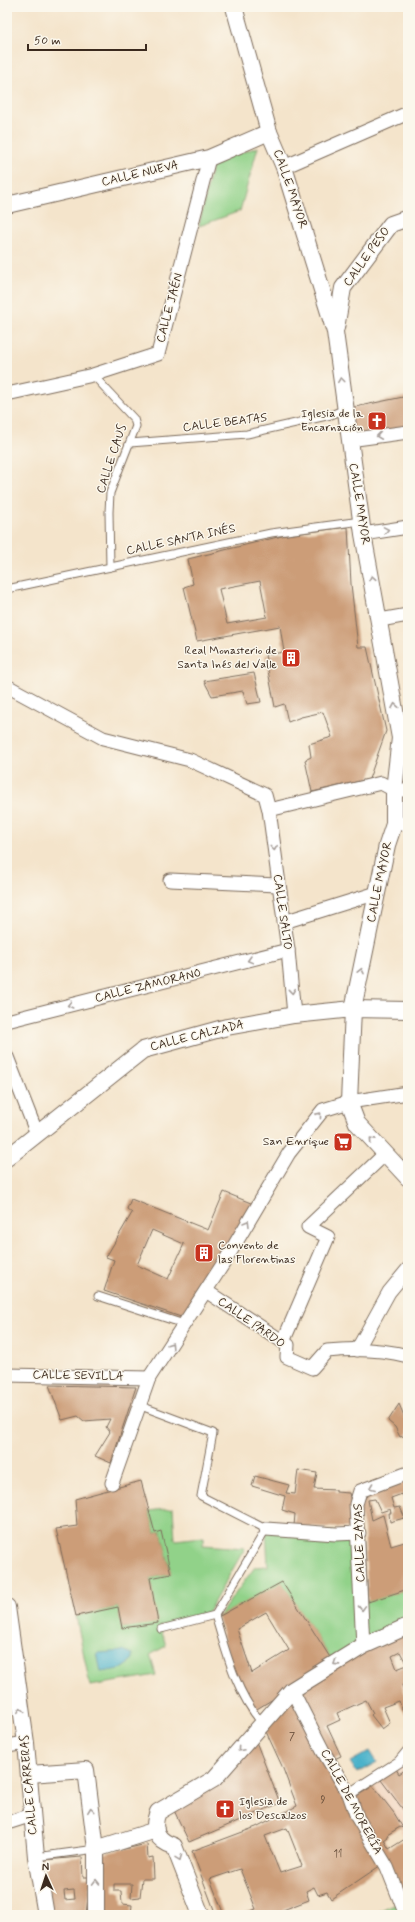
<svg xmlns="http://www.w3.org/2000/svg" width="415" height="1922" viewBox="0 0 415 1922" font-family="Mynerve,sans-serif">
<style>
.built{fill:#f2d4be}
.green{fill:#91d289;stroke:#667e54}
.water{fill:#4cb2ca;stroke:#446e74}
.building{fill:#cc9d78;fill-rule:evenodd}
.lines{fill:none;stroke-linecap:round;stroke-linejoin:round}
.service-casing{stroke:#7c6b5b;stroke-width:9}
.pedestrian-casing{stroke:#7c6b5b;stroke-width:12}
.minor-casing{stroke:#7c6b5b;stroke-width:15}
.tertiary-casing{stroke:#7c6b5b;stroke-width:18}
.service{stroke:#fff;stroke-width:7}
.pedestrian{stroke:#fff;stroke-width:10}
.minor{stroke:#fff;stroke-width:13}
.tertiary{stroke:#fff;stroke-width:16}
.oneway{stroke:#a79f9a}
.labels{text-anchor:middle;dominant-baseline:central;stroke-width:3;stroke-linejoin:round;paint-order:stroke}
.number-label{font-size:10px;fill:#5f4734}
.street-label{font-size:12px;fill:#3b2a1e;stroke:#fbf7ec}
.poi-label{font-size:12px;fill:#3b2a1e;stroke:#fbf7ec;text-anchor:end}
</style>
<rect width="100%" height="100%" fill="#fbf7ec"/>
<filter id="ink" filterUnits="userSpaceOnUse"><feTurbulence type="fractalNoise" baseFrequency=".025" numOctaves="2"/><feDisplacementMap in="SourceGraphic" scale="8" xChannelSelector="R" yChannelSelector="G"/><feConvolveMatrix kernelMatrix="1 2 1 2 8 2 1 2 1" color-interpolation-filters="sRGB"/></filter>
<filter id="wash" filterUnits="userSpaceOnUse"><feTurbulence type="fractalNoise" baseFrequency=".012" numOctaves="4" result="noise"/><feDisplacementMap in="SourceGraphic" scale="16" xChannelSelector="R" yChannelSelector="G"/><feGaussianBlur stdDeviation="0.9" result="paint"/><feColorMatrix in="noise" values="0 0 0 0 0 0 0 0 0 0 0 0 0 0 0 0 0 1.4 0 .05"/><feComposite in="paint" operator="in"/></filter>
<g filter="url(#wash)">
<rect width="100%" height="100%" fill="#f4e4cb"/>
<polygon class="built" points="408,1760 408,1844 400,1830 403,1828 394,1813 373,1786"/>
<g class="green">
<polygon points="258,147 240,211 199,226 213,162"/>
<polygon points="173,1508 175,1540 203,1537 203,1545 245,1548 208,1612 160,1626 166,1646 150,1655 156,1675 90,1686 76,1616 118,1607 122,1628 157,1622 150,1578 171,1574 161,1531 155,1533 149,1511"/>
<polygon points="266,1529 359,1533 361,1603 408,1589 408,1626 333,1662 282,1583 218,1617 255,1567 268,1566"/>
<polygon points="401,1901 406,1915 370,1915"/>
</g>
<g class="water">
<polygon points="125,1651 133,1654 133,1660 120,1669 101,1672 97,1653"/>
<polygon points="370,1751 377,1762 357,1773 350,1762"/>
</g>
<g id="blocks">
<g class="building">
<polygon points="408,396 408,432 349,440 345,409"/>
<path d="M348,527L351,584L358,647H367L386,731L369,779L312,792L305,760L311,757L309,744L332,737L323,712L301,717L288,722L284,704L275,707L265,655L284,652L280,626L197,641L184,587L193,584L188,559L286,535ZM260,581L267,617L227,624L219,589Z"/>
<polygon points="254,673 261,702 247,704 243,691 212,696 204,681"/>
<path d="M224,1192L258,1206L187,1319L104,1291L114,1260L106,1257L132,1213L127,1209L131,1199L208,1230ZM152,1230L184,1244L168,1279L137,1265Z"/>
<polygon points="49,1385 136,1387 111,1463 95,1456 110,1432 106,1427 110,1419 84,1421 78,1416 62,1420"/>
<polygon points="399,1404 405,1418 408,1416 408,1438 407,1435 400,1437 395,1427 388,1421"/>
<polygon points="298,1470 317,1473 314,1489 336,1490 336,1492 349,1493 351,1503 352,1528 294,1526 295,1514 282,1510 285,1496 252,1486 255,1476 289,1485 286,1493 295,1494"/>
<polygon points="408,1479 408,1504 402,1494 391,1498 394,1508 400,1507 404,1516 408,1515 408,1530 404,1518 390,1522 389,1513 391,1513 390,1509 381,1512 375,1499 368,1500 372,1520 383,1515 391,1546 408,1541 408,1589 368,1602 364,1528 359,1509 370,1490"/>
<polygon points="141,1481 155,1533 161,1531 171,1574 150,1578 158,1623 122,1628 118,1607 76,1616 56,1529 77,1526 75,1499"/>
<path d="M282,1582L333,1662L252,1712L232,1670L218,1617ZM266,1612L289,1650L252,1673L237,1629Z"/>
<path d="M408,1632V1682L402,1685L408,1702V1717L402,1709L399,1701L383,1707L390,1723L382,1729L371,1715L373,1713L366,1700L337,1713L340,1720L327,1726L341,1756L332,1760L299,1690L345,1661ZM400,1652L407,1665L397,1669L392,1656Z"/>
<path d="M292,1690L384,1863L331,1899L327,1892L318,1895L314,1887L306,1891L309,1900L283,1910L285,1915H239L256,1909L240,1869L210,1879L224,1915H216L192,1851L256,1827L297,1806L282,1766L262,1723ZM287,1828L302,1866L280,1873L265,1836Z"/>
<polygon points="253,1734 280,1803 189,1842 171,1804 215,1780"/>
<polygon points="408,1768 408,1816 381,1780 396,1769 399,1774"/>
<polygon points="373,1786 394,1813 403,1828 400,1827 387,1835 388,1837 384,1840 389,1849 405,1839 408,1844 408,1900 352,1799"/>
<polygon points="147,1844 148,1858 153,1857 154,1879 142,1879 140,1897 131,1898 132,1884 114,1884 114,1891 121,1891 122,1904 132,1905 131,1914 102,1915 102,1854"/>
<path d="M82,1857L83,1877H93L89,1888L86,1915H51L44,1860ZM74,1890L75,1899L65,1900L64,1891Z"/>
</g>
</g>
</g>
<g filter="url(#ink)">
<use href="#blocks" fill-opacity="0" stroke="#7c6b5b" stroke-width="1"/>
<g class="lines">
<defs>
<g id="service">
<polyline points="93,375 134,419 136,426 110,493 109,512 110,567"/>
<polyline points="130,443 247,434 331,415 345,409"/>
<polyline points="7,589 271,533 361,521"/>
<polyline points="98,1296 184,1324"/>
<path d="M141,1406L213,1433L201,1496L266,1529L215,1615C226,1652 236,1693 262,1723"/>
<polyline points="161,1629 215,1615"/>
<polyline points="36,1857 96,1849"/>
</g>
<polyline id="pedestrian" points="349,1794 399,1762 408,1751"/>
<g id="minor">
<polyline points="284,167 408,113"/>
<polyline points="7,394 93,375 158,354 209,158"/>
<polyline points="349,440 408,432"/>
<polyline points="363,534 408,527"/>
<polyline points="380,620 408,615"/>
<polyline points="7,686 103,738 190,760 265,795 269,810 381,783 394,790 408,790"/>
<polyline points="269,810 288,950 294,1015"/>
<polyline points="394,824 408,823"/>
<polyline points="170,880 278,885"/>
<polyline points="284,922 377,893"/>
<polyline points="7,1021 288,950"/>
<polyline points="7,1057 37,1134"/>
<path d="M206,1291L288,1345L287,1357L312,1368L327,1351C355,1348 381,1349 408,1356"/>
<polyline points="283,1342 328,1237 308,1227 385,1154"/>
<polyline points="357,1350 389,1292 408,1269"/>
<polyline points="7,1375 149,1378"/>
<polyline points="112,1483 149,1378 225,1261 289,1153 323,1110 349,1102 408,1093"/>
<polyline points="266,1529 336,1534 359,1533"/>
<polyline points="363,1646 356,1504 360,1491 408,1473"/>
<polyline points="292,1690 323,1751 349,1794 357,1817 387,1867 406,1915"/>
<polyline points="7,1746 26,1743"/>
<polyline points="7,1823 32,1815"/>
</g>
<g id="tertiary">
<polyline points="234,7 269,132 284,167 335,332 363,534 400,738 394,790 394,824 387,845 353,1009 349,1102 357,1123 408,1178"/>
<polyline points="7,205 209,158 269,132"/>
<polyline points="336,328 343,288 391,224 408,218"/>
<polyline points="7,1158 143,1050 227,1027 294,1015 353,1009 408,1010"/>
<polyline points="7,1607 26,1743 36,1857 46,1915"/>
<polyline points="29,1774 86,1770 96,1849 96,1915"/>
<polyline points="96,1849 156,1830"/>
<path d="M201,1915L174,1846C157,1841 151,1829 158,1812L214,1779L292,1690L363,1646L408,1626"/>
</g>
</defs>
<use href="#service" class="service-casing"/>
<use href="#pedestrian" class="pedestrian-casing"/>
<use href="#minor" class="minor-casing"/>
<use href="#tertiary" class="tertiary-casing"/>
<use href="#service" class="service"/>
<use href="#pedestrian" class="pedestrian"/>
<use href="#minor" class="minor"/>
<use href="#tertiary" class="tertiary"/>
</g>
<defs><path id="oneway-chevron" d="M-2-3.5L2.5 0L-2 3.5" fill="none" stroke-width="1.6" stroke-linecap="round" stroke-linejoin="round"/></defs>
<g class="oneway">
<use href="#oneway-chevron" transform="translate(341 380) rotate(-97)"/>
<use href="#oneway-chevron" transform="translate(379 436) rotate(172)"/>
<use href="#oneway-chevron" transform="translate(386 530) rotate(-10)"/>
<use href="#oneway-chevron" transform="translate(372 578) rotate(-101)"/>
<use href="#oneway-chevron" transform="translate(395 706) rotate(-100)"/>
<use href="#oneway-chevron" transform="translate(274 848) rotate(83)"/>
<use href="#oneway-chevron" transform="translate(250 960) rotate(165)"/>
<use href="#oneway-chevron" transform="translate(361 971) rotate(-78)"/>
<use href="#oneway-chevron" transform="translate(292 991) rotate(84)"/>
<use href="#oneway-chevron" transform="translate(70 1005) rotate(166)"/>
<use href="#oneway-chevron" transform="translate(319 1115) rotate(-51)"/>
<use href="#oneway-chevron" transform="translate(372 1140) rotate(-132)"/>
<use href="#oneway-chevron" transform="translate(247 1223) rotate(-59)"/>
<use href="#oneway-chevron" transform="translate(171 1345) rotate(-57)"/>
<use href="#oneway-chevron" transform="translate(372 1487) rotate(159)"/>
<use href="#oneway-chevron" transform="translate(362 1608) rotate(88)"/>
<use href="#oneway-chevron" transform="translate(336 1663) rotate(147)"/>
<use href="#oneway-chevron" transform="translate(21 1710) rotate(-98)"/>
<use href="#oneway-chevron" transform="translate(240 1749) rotate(131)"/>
<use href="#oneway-chevron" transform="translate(91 1810) rotate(-97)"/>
<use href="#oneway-chevron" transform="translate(179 1858) rotate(69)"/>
<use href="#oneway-chevron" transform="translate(96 1882) rotate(-91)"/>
</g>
</g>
<defs>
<symbol id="church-square" viewBox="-11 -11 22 22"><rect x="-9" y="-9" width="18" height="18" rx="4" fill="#c8321e" stroke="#fbf7ec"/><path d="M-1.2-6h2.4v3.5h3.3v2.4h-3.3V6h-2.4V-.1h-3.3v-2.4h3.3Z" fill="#fff"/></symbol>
<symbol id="building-square" viewBox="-11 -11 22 22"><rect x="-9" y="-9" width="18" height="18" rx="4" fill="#c8321e" stroke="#fbf7ec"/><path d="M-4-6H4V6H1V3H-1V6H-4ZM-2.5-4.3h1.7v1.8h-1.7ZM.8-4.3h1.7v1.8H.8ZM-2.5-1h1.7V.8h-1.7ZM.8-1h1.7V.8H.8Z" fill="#fff"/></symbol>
<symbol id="supermarket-square" viewBox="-11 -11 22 22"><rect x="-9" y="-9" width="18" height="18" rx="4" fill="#c8321e" stroke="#fbf7ec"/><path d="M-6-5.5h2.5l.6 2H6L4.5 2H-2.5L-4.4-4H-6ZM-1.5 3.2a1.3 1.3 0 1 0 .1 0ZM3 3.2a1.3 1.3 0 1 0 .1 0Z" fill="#fff"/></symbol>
</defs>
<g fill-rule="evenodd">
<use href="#church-square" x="366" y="410" width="22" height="22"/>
<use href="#building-square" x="280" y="647" width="22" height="22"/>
<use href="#supermarket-square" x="332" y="1131" width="22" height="22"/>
<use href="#building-square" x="193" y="1242" width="22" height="22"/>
<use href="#church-square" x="214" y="1798" width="22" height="22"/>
</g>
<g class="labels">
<g class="number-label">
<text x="292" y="1737">7</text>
<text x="323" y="1800">9</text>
<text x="338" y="1854">11</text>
</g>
<g class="street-label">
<text transform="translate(140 174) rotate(-13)">CALLE NUEVA</text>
<text transform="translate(290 189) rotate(71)">CALLE MAYOR</text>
<text transform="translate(367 257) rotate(-54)">CALLE PESO</text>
<text transform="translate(170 308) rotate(-75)">CALLE JAÉN</text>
<text transform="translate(225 423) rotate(-7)">CALLE BEATAS</text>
<text transform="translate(112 459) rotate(-72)">CALLE CAUS</text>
<text transform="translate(359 504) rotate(81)">CALLE MAYOR</text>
<text transform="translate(181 540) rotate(-12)">CALLE SANTA INÉS</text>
<text transform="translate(380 882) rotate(-78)">CALLE MAYOR</text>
<text transform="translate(282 912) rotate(82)">CALLE SALTO</text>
<text transform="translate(148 986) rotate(-14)">CALLE ZAMORANO</text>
<text transform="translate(197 1036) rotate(-14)">CALLE CALZADA</text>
<text transform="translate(251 1323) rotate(35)">CALLE PARDO</text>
<text transform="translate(78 1376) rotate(1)">CALLE SEVILLA</text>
<text transform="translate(360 1543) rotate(-92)">CALLE ZAYAS</text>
<text transform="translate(29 1785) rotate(-95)">CALLE CARRERAS</text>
<text transform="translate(351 1802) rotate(62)">CALLE DE MORERÍA</text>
</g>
<g class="poi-label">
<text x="363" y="414">Iglesia de la<tspan x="363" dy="14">Encarnación</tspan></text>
<text x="277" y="651">Real Monasterio de<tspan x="277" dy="14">Santa Inés del Valle</tspan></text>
<text x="329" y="1142">San Enrique</text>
<text x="218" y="1246" text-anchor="start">Convento de<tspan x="218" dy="14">las Florentinas</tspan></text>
<text x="239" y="1802" text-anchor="start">Iglesia de<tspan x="239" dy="14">los Descalzos</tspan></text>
</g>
</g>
<rect width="415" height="1922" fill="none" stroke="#fbf7ec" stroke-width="24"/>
<g transform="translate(46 1876) rotate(357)" stroke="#fbf7ec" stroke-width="3" paint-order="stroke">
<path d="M0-3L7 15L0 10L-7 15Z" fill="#3b2a1e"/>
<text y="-6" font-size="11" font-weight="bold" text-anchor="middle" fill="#3b2a1e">N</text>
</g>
<path d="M28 44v6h118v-6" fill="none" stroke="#3b2a1e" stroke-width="2"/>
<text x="34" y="44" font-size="12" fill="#3b2a1e" stroke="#fbf7ec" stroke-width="3" paint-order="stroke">50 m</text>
</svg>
